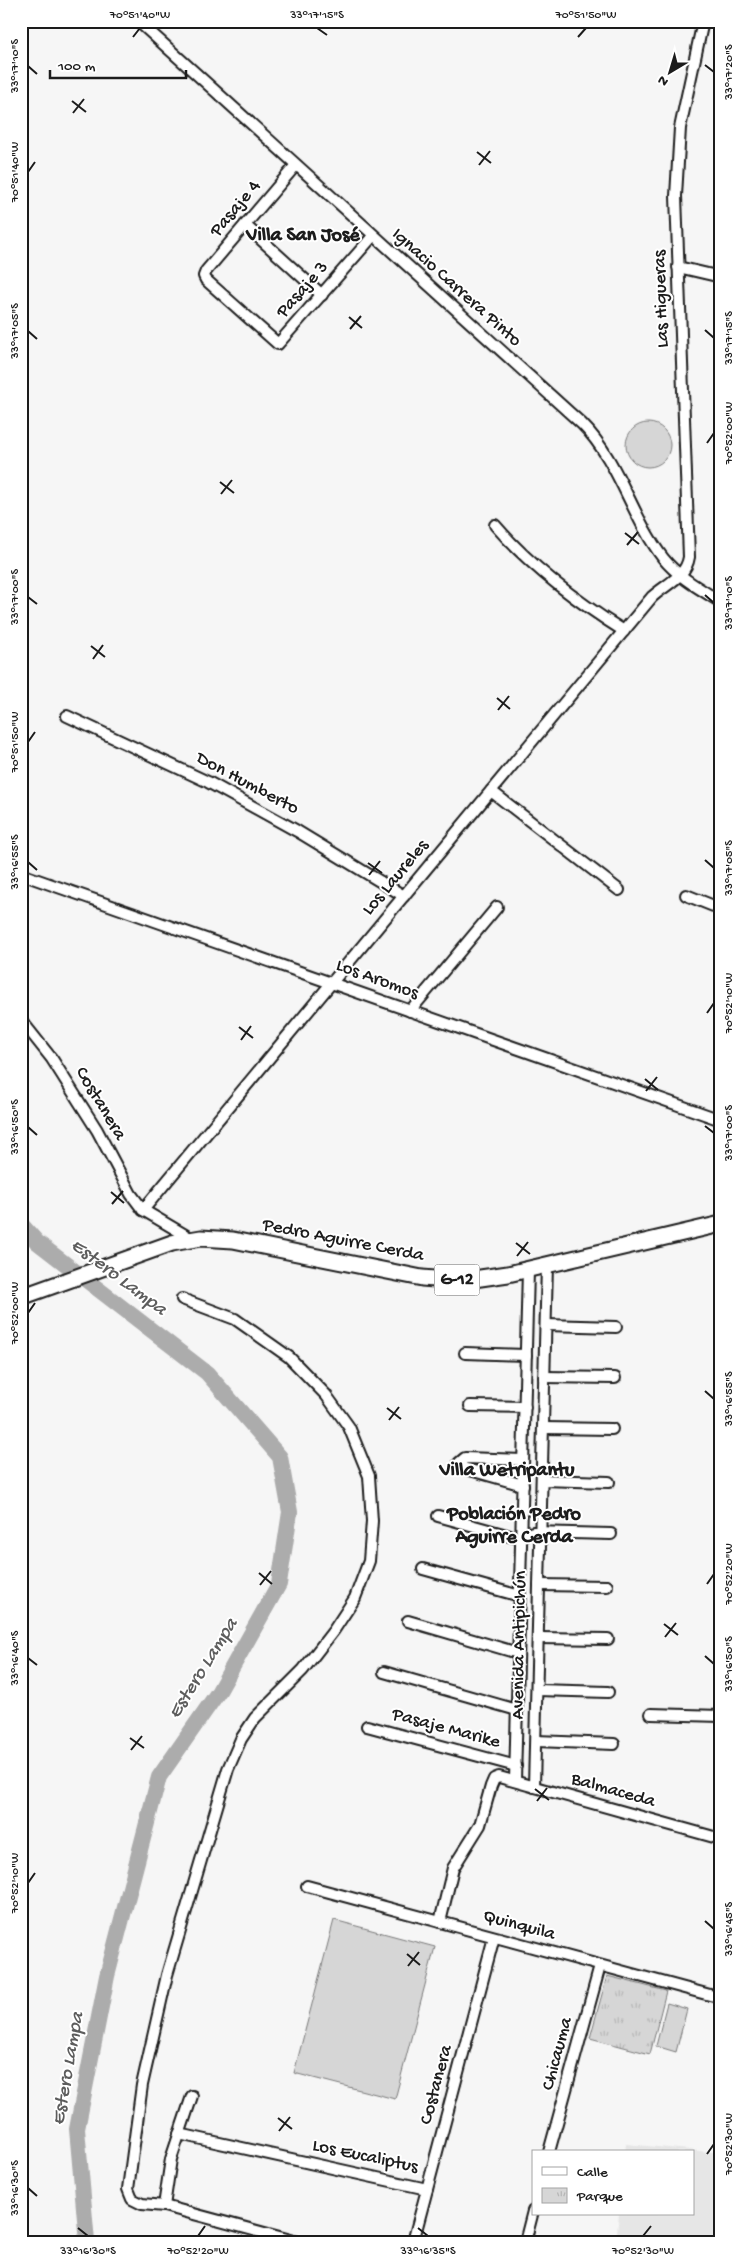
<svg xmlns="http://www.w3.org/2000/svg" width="742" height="2263" viewBox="0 0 742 2263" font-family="'Gochi Hand',sans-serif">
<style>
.built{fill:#e6e6e6}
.park{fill:url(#park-tufts);stroke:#797979}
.garden{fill:#d6d6d6;stroke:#797979}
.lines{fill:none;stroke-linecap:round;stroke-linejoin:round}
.river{stroke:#acacac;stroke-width:16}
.street-casing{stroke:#1c1c1c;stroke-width:14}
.primary-casing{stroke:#1c1c1c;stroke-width:19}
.street{stroke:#fff;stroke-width:10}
.primary{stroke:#fff;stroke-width:15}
.ticks{fill:none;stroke:#1c1c1c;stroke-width:2}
.labels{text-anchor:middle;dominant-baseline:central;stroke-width:4;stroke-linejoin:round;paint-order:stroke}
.shield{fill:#fff;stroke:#606060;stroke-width:1}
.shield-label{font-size:18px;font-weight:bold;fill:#1c1c1c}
.street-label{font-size:19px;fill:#1c1c1c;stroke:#fff}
.neighbourhood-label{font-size:20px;font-weight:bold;fill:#1c1c1c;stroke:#fff}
.water-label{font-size:20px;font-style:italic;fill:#5d5d5d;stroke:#fff}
.neatline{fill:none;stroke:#1c1c1c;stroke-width:2}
.ticks-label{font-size:12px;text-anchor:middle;fill:#1c1c1c}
</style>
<defs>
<pattern id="park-tufts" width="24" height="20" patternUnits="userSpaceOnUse" patternTransform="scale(1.25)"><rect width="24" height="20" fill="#d6d6d6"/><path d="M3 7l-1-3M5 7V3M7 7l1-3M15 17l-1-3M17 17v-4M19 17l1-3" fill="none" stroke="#b7b7b7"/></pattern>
</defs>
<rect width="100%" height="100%" fill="#f6f6f6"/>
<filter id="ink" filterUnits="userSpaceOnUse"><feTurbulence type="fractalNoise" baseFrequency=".02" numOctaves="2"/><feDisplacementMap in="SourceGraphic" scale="10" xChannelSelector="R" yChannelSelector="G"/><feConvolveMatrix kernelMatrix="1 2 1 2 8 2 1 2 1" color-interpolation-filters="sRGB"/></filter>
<g filter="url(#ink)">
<polygon class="built" points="626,2144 721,2153 721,2242 616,2242 619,2214 693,2214 693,2152 625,2152"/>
<g class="park">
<polygon points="466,1460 518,1463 517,1480 467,1466"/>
<polygon points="607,1976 666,1991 650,2054 590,2038"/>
</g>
<g class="garden">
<circle cx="648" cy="445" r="22"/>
<polygon points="334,1920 435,1947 395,2099 294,2073"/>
<polygon points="667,2003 687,2009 676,2052 656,2046"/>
</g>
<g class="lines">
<polyline class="river" points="21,1224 37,1242 207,1373 280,1457 290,1512 279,1584 219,1691 159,1777 107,1976 77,2129 87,2242"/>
<defs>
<g id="street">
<path d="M138,21L582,424C619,461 631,516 663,558C678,577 700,589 721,602"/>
<polyline points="296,165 206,271 204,276 206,280 278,344 373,236"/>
<polyline points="245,225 322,295"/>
<polyline points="678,267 721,277"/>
<path d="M495,525C532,568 576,601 624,631"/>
<polyline points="67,716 208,782 297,831 404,896"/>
<polyline points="491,791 619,890"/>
<polyline points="21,874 721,1120"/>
<polyline points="686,895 721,909"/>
<polyline points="410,1011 497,907"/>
<polyline points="21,1020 52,1059 97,1130 131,1194 143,1210 192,1239"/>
<path d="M143,1210L652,597C666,584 686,577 689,557L676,196L680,128L703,21"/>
<polyline points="182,1299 235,1319 289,1357 326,1395 349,1427 369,1476 372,1521 369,1561 355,1598 334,1630 303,1670 255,1718 241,1739 228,1769 167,1975 142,2085 128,2189 132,2199 142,2204 164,2206 298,2242"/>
<polyline points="546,1325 616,1327"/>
<polyline points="465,1353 526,1355"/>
<polyline points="544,1377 615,1378"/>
<polyline points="470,1406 525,1407"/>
<polyline points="543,1428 612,1429"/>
<polyline points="542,1480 609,1482"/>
<polyline points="523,1485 463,1468 459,1463 465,1458 523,1460"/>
<polyline points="438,1516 521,1539"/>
<polyline points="522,1535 533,1532 611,1534"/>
<polyline points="423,1569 520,1596"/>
<polyline points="539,1585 607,1586"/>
<polyline points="408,1621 518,1653"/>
<polyline points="538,1638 608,1639"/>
<polyline points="384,1672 517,1710"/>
<polyline points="537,1690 608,1692"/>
<polyline points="651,1714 721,1716"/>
<polyline points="367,1726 516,1766"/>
<polyline points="536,1741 614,1744"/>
<polyline points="515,1781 528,1270"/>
<polyline points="534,1787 547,1265"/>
<polyline points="307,1886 721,1998"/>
<polyline points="440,1922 453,1868 480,1825 491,1786 494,1779 499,1777 721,1839"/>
<polyline points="179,2134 427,2189"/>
<polyline points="549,2152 600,1966"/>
<polyline points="164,2206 171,2159 192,2096"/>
<polyline points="413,2242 494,1937"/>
<polyline points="525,2242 533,2211"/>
</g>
<polyline id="primary" points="21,1297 172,1243 201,1238 233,1240 422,1278 460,1281 508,1274 721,1224"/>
</defs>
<use href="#street" class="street-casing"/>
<use href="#primary" class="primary-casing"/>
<use href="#street" class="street"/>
<use href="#primary" class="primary"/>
</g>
</g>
<path class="ticks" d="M317,28L327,35M133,37L140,28M578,37L586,28M705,65L714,72M28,66L37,74M72,101L86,112M73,113L84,99M477,152L491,163M479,165L490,151M28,172L35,162M349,317L362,328M350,329L361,316M705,330L714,338M28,331L37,339M707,443L714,433M220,482L234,493M221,494L232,480M625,533L639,544M627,545L638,532M705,595L714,603M28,597L37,604M91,646L105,657M93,659L103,645M497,698L510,709M498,710L509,696M28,742L35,732M705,860L714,868M28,862L37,870M368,863L382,873M369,875L380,861M707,1013L714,1003M239,1027L253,1038M241,1040L251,1026M645,1079L658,1090M646,1091L657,1077M705,1126L714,1133M28,1127L37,1135M111,1192L124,1203M112,1204L123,1191M516,1243L530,1254M517,1256L528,1242M28,1313L35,1303M705,1391L714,1399M387,1408L401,1419M389,1420L399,1407M259,1573L272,1584M707,1584L714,1574M260,1585L271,1571M664,1624L678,1635M665,1637L676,1623M705,1656L714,1664M28,1658L37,1665M130,1738L144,1748M131,1750L142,1736M535,1789L549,1800M537,1801L547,1788M28,1883L35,1873M705,1921L714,1929M407,1954L420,1965M408,1966L419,1952M278,2118L292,2129M279,2131L290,2117M707,2154L714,2144M28,2188L37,2196M78,2228L88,2236M418,2228L428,2236M198,2236L205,2226M643,2236L651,2226"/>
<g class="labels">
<rect class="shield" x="434.5" y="1264.5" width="45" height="31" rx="4"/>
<g class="shield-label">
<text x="457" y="1280">G-12</text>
</g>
<g class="street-label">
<text transform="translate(236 209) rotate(-50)">Pasaje 4</text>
<text transform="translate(456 288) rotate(42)">Ignacio Carrera Pinto</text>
<text transform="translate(303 290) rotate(-49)">Pasaje 3</text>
<text transform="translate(662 299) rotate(-92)">Las Higueras</text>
<text transform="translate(247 784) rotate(28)">Don Humberto</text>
<text transform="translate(396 878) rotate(-50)">Los Laureles</text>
<text transform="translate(377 980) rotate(20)">Los Aromos</text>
<text transform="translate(100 1104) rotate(59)">Costanera</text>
<text transform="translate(343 1241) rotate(11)">Pedro Aguirre Cerda</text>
<text transform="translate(520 1645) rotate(-89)">Avenida Antipichún</text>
<text transform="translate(446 1729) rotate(15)">Pasaje Marike</text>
<text transform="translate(613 1791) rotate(16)">Balmaceda</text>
<text transform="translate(519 1926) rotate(15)">Quinquila</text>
<text transform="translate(558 2054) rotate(-75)">Chicauma</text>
<text transform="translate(437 2085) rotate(-75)">Costanera</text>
<text transform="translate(365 2157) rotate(12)">Los Eucaliptus</text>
</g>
<g class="neighbourhood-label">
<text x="303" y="236">Villa San José</text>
<text x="507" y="1471">Villa Wetripantu</text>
<text x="514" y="1515">Población Pedro<tspan x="514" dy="23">Aguirre Cerda</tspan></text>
</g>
<g class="water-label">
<text transform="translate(118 1278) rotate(37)">Estero Lampa</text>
<text transform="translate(204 1669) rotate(-58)">Estero Lampa</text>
<text transform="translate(69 2069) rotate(-80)">Estero Lampa</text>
</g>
</g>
<rect width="742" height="2263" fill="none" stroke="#fff" stroke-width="55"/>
<rect x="532" y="2150" width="162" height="65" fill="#ffffff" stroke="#a4a4a4"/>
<rect x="542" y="2167" width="25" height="8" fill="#ffffff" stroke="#a4a4a4"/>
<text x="577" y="2176" font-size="15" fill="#1c1c1c">Calle</text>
<rect x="542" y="2188" width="25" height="15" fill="url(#park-tufts)" stroke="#a4a4a4"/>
<text x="577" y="2200" font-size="15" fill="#1c1c1c">Parque</text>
<g transform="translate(670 72) rotate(218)" stroke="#ffffff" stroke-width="4" paint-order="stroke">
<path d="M0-4L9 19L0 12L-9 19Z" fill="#1c1c1c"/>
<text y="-8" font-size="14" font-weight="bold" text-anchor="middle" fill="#1c1c1c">N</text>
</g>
<path d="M50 70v8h136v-8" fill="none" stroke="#1c1c1c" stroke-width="2.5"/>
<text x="58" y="70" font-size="15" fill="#1c1c1c" stroke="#ffffff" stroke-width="4" paint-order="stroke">100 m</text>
<rect x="28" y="28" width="686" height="2208" class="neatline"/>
<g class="ticks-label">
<text x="140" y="18">70°51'40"W</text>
<text x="317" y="18">33°17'15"S</text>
<text x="586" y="18">70°51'50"W</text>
<text transform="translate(14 66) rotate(-90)" y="4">33°17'10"S</text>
<text transform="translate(728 72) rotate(-90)" y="4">33°17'20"S</text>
<text transform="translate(14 172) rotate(-90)" y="4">70°51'40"W</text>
<text transform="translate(14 331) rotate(-90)" y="4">33°17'05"S</text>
<text transform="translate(728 338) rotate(-90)" y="4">33°17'15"S</text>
<text transform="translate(728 433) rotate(-90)" y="4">70°52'00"W</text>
<text transform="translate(14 597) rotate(-90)" y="4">33°17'00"S</text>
<text transform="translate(728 603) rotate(-90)" y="4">33°17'10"S</text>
<text transform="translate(14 742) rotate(-90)" y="4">70°51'50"W</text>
<text transform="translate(14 862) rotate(-90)" y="4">33°16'55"S</text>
<text transform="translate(728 868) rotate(-90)" y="4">33°17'05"S</text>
<text transform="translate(728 1003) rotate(-90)" y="4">70°52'10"W</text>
<text transform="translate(14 1127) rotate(-90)" y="4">33°16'50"S</text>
<text transform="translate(728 1133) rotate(-90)" y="4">33°17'00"S</text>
<text transform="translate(14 1313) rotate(-90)" y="4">70°52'00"W</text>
<text transform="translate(728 1399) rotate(-90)" y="4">33°16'55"S</text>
<text transform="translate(728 1574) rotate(-90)" y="4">70°52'20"W</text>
<text transform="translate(14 1658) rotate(-90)" y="4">33°16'40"S</text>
<text transform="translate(728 1664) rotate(-90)" y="4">33°16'50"S</text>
<text transform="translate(14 1883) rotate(-90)" y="4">70°52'10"W</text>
<text transform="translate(728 1929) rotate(-90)" y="4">33°16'45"S</text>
<text transform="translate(728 2144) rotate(-90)" y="4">70°52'30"W</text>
<text transform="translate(14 2188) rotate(-90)" y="4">33°16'30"S</text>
<text x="88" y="2254">33°16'30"S</text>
<text x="198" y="2254">70°52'20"W</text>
<text x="428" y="2254">33°16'35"S</text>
<text x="643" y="2254">70°52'30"W</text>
</g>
</svg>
